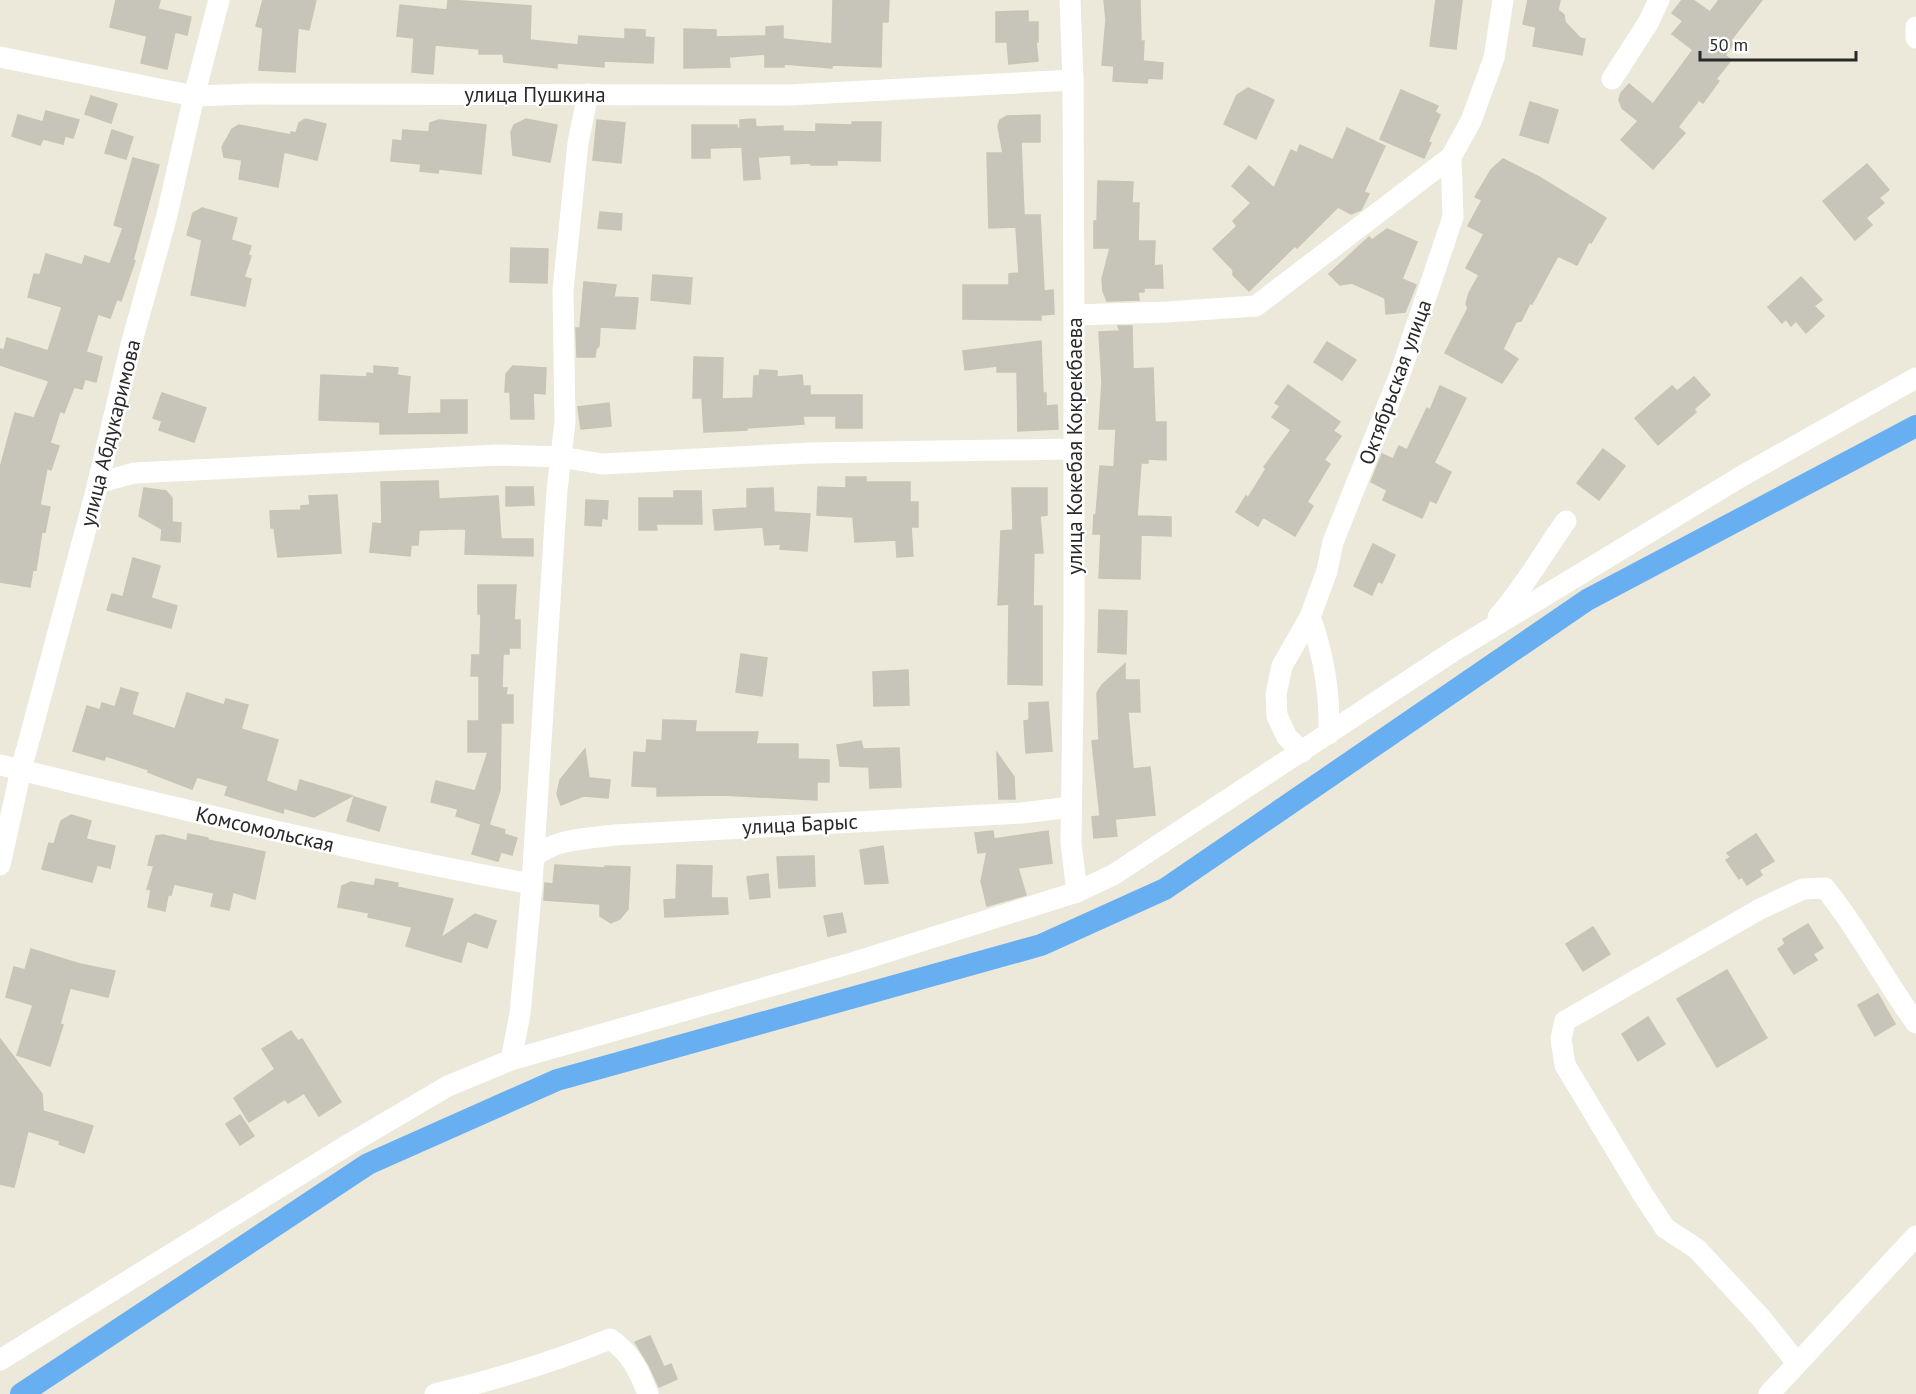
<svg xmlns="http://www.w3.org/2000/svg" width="1916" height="1394" viewBox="0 0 1916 1394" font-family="'PT Sans',sans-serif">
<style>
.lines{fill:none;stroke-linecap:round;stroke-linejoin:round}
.canal{stroke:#68aff2;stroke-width:22}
.building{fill:#c7c5ba;stroke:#c7c5b4;stroke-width:1.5}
.street{stroke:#fff;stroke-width:21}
.labels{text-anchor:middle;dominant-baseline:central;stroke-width:4.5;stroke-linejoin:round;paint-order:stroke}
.street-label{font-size:21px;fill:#292929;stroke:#fff}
</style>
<rect width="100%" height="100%" fill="#ece8da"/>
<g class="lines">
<polyline class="canal" points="21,1394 368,1164 557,1080 1041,945 1165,889 1587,600 1916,426"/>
</g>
<g class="building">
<polygon points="116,0 160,0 158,9 191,17 187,35 175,32 167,69 141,63 147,36 110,27"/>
<polygon points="263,0 316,0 309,30 298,28 295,72 259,70 263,28 256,26"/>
<polygon points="448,0 531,6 530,40 578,45 579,36 625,39 625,29 645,30 645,37 654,38 653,63 604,61 604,67 557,63 557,68 504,62 503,54 479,54 479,49 435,45 433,74 412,72 414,38 397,36 400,5 447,10"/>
<polygon points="833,0 889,0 888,22 882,22 881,67 832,65 832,68 784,64 784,67 765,67 765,54 729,57 730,67 684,68 684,29 716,30 716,37 759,36 766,36 766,27 783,26 783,39 832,44"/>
<polygon points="1104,0 1140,0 1141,41 1144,41 1143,61 1163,63 1162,79 1148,78 1147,83 1113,81 1114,66 1102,65 1106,20"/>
<polygon points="1436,0 1462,0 1456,49 1430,46"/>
<polygon points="1528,0 1560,0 1558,10 1564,15 1565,22 1580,38 1585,39 1582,55 1533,46 1536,27 1523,24"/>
<polygon points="1682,0 1693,0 1710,12 1719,0 1762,0 1731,40 1734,43 1725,55 1731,60 1716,79 1719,81 1703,103 1699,100 1678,127 1685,133 1653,169 1621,140 1638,121 1622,108 1619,100 1621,93 1629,84 1653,104 1693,50 1672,34 1683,21 1672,13"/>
<polygon points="1028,11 1028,22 1038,22 1038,42 1036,42 1038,61 1009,64 1007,42 996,42 996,12"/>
<polygon points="1248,88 1274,100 1256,139 1224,124 1237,95"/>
<polygon points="1401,90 1438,106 1435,112 1440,115 1428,142 1431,143 1424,158 1380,139"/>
<polygon points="91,96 117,104 111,123 85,114"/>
<polygon points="1530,102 1558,110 1548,143 1520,135"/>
<polygon points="46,111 79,120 73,138 65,136 63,144 43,139 40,145 12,136 18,115 43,122"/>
<polygon points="1040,115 1040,142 1021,142 1024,215 1040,215 1044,291 1053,290 1054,314 1041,315 1041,320 963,319 963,285 1009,285 1009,274 1019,273 1016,227 989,228 987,153 1003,153 998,126 1000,120 1007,116"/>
<polygon points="305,119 326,124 317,160 284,152 278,187 239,179 242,160 224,157 222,147 232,129 239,125 291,135 291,132 296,133 299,123"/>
<polygon points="526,119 557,125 550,162 513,155 511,132 514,125"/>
<polygon points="755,119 756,127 783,126 783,131 816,132 816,124 852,125 852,122 881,122 880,161 837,160 837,165 811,165 811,163 791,164 791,155 758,157 760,179 744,180 742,147 710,148 710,158 692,158 692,125 737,125 737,129 740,128 740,120"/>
<polygon points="439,120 486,125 481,174 439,169 438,173 420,171 421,164 391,161 393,140 402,141 403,130 429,132 430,123"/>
<polygon points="597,120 625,123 621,163 593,160"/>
<polygon points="1347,128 1385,146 1364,192 1369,194 1361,210 1351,214 1338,207 1297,248 1295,246 1249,291 1233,275 1233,270 1213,249 1237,226 1233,221 1251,203 1232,186 1249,166 1274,188 1291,150 1297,153 1300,145 1333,160"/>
<polygon points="112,130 133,137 126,159 105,153"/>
<polygon points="133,158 159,165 133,260 135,261 121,301 117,299 110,318 98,314 86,352 102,357 96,382 85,379 82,389 74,387 64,413 60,411 50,443 59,446 51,470 47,468 40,505 50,507 45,532 42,531 36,570 33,569 30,587 0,582 0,468 15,413 34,418 49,381 0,365 0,349 4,350 7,338 48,351 62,307 28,297 34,274 40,275 46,254 82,265 85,256 110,264 123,228 114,225"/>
<polygon points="1503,159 1539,177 1606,218 1591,243 1589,242 1577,265 1558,256 1532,304 1530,303 1521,321 1516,322 1503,349 1518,359 1502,383 1445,353 1468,308 1466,304 1469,293 1479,275 1466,268 1484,234 1468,226 1482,200 1475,197 1491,170"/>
<polygon points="1867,164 1889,190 1879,198 1884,203 1866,218 1872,225 1855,240 1823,201"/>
<polygon points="1098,181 1133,182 1132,203 1139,203 1138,241 1155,241 1154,266 1162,265 1163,288 1144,288 1144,292 1138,292 1139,300 1107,301 1103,291 1102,279 1110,248 1094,248 1094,221 1097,221"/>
<polygon points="202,208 237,218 231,240 251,246 248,255 251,256 244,277 251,279 245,306 191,295 202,240 187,235 193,213"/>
<polygon points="600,212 622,214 621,230 598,228"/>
<polygon points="1387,229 1417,242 1402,279 1416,285 1405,312 1386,314 1385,298 1352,283 1340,285 1329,274 1369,237 1372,240"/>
<polygon points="511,248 548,249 547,283 510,282"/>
<polygon points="653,275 692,278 690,304 651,300"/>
<polygon points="1801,277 1822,300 1814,306 1824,316 1806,333 1796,321 1791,326 1786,319 1782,323 1768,307"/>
<polygon points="584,282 616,285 614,297 638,298 635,329 600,327 599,346 596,349 595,357 577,357 576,328 580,328"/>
<polygon points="1118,326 1132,326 1133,369 1153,368 1155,422 1166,422 1166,460 1148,459 1148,463 1141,463 1137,516 1171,517 1171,536 1141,535 1140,579 1099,578 1101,534 1093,534 1094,515 1096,515 1100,466 1114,467 1116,429 1099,429 1102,382 1099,332 1120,331"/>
<polygon points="1041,341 1043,393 1046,393 1046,406 1057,405 1058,429 1018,431 1017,372 997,372 997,366 965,370 963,351"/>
<polygon points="1327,342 1356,360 1342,380 1314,362"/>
<polygon points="694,357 723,358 722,399 753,398 754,376 759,376 760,370 777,371 777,377 802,375 803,386 810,386 810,395 862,395 862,428 836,428 836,416 803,416 804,424 747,428 747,430 704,432 702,398 693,398"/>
<polygon points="374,366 398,368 397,375 410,377 407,414 441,413 441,400 467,400 467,433 380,434 380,422 319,420 321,375 367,377 367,373 374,374"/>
<polygon points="513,366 546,368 545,394 533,393 534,419 511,419 510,392 505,392 506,374"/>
<polygon points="1694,377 1710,395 1694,409 1696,412 1658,445 1635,418 1672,386 1677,391"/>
<polygon points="1288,385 1340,422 1333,431 1341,436 1324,460 1330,464 1307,502 1313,506 1295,536 1263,517 1258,526 1236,512 1246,496 1248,498 1266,469 1264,467 1291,430 1272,417 1280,406 1275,403"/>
<polygon points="1440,386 1466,398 1434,463 1451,472 1436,503 1430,500 1422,518 1383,500 1387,490 1371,482 1382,454 1393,459 1399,446 1407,450 1427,408 1430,410"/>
<polygon points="162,393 206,408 194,442 159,430 162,421 153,418"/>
<polygon points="609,403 611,426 581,429 578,407"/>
<polygon points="1603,449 1625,466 1599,500 1577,483"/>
<polygon points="846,477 866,477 866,482 910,482 910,502 918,502 918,527 911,527 913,556 897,557 896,540 855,542 853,517 817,515 818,487 846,488"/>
<polygon points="438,481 439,499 498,496 501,539 533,539 533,556 465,554 466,529 452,529 419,530 418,545 411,545 410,556 370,552 373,523 382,524 381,482"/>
<polygon points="506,487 533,487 534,505 506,506"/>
<polygon points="144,488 166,491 172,498 172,522 181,523 180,542 161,540 162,529 139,516"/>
<polygon points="773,488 774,512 810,514 807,551 780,549 781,544 765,545 763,527 715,530 713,510 747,508 747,489"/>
<polygon points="1012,488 1047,488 1047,515 1040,516 1043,553 1034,553 1033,606 1042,606 1042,685 1008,684 1009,604 998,605 1001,531 1013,530"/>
<polygon points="674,491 701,491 702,524 656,524 657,530 639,530 639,498 674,498"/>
<polygon points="337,495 341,553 278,557 274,528 271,528 270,511 301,510 301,506 310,505 309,496"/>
<polygon points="586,500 608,501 607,519 602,518 601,526 585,525"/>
<polygon points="1373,544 1395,555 1382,583 1378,581 1372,595 1354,586"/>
<polygon points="133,558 160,566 151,598 177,606 171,628 107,610 112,594 123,597"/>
<polygon points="478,585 516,585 514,620 520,620 520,648 509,648 509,654 503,654 502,688 507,688 506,695 513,695 513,723 501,723 500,790 489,825 505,830 504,834 517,838 512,855 501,852 498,861 472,854 481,824 456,816 458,809 431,802 436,781 475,791 488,752 468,752 468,721 479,721 479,676 471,676 472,655 480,655 481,614 478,614"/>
<polygon points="1099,610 1127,611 1126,654 1098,652"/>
<polygon points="741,654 767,658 762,696 736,692"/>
<polygon points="1125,664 1125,680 1139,680 1140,712 1128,712 1133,769 1150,767 1155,815 1115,819 1117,836 1094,838 1092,817 1100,816 1092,741 1099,740 1097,693 1102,685"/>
<polygon points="908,670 909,705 874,706 873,672"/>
<polygon points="121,688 138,693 132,713 133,715 175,729 187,693 224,705 226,699 248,705 241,729 278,740 266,781 297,792 300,780 352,796 314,817 284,808 283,813 225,795 228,786 197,777 192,789 148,772 149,770 106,756 104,760 73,751 87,706 100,710 102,703 115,707"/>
<polygon points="1048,702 1052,751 1026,753 1024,721 1029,720 1029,703"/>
<polygon points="663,720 696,721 695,732 758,732 756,744 798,744 798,759 829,760 829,782 817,782 817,800 723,795 657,796 657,787 632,786 634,752 646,753 647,740 662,741"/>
<polygon points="861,741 863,749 899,748 901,787 870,788 869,767 840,766 837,745"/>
<polygon points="585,749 589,778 610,780 608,798 583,796 561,805 557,794 560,780"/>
<polygon points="997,753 1014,777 1015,799 999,799"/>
<polygon points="354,797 386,807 379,831 347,821"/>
<polygon points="71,815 91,821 86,839 115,846 110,868 97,865 92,882 42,869 49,843 54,844 61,821"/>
<polygon points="993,831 994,839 1048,831 1052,863 1018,868 1026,895 987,906 981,881 987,852 978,853 975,833"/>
<polygon points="188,834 208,838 208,840 265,852 255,899 233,892 229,910 211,906 214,893 174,884 171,895 168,895 165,911 148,907 151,890 147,889 154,866 148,865 156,836 163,835 187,841"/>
<polygon points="1756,834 1774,861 1759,870 1762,875 1747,885 1742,877 1739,879 1726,860 1731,857 1727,853"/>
<polygon points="883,846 888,883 865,884 860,850"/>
<polygon points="814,856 815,886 779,888 777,857"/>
<polygon points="555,865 605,868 605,866 630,867 628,909 620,919 611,923 600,916 600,904 544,900 545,883 553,884"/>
<polygon points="677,865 712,866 711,898 727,898 728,914 665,917 664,900 676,899"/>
<polygon points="768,874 770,897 750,899 747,877"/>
<polygon points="376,879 398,883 397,887 453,899 441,938 475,914 496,921 487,948 467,941 461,962 406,946 412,927 368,917 369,913 338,907 342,886 351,882 374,886"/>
<polygon points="842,913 846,932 828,936 824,916"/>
<polygon points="1808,924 1823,948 1813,954 1817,960 1794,974 1778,949 1785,944 1783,939"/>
<polygon points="1593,927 1610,954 1583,971 1566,944"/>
<polygon points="31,949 80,964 115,971 108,997 70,988 60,1024 63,1025 50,1066 17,1055 33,1005 6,997 14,967 25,970"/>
<polygon points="1727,970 1767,1038 1717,1067 1677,999"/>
<polygon points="1878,994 1895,1024 1875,1036 1858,1005"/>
<polygon points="1648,1017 1665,1044 1638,1061 1622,1034"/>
<polygon points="291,1031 298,1041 302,1039 341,1102 319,1116 304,1093 288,1103 285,1099 249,1122 234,1098 275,1069 262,1049"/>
<polygon points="0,1039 42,1094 43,1111 93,1126 84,1153 59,1144 60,1141 28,1131 14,1187 0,1184"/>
<polygon points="240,1115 254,1136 240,1145 226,1124"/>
<polygon points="650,1336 664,1367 671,1364 677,1379 659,1387 649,1365 635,1342"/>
</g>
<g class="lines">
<g class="street">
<polyline points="1070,0 1073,80 1074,315 1074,622 1071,843 1077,892"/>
<polyline points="1916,27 1916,38"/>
<polyline points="0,57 194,96 252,94 790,95 1073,80"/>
<polyline points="1612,79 1648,23 1659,0"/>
<polyline points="1074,315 1167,312 1256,306 1451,157"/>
<polyline points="98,483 134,473 499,455 561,457 602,464 811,453 1074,449"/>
<path d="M1310,617C1324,655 1330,694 1329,734"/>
<path d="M1498,617C1524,588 1543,553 1566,521"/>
<polyline points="1302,752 1287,737 1277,716 1276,694 1282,666 1310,617 1327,571 1333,542 1399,377 1453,217 1451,157 1471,121 1494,58 1503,0"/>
<path d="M0,765C177,808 353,852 532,884"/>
<path d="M534,857C557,838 586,839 615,835L1022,813L1071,807"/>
<polyline points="0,865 21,770 96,491 131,345 167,215 194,96 219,0"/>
<polyline points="511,1060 520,1014 532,884 557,490 565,422 563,290 578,143 588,94"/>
<polyline points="0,1360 351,1143 448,1086 511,1060 855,962 1077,892 1113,875 1455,650 1742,476 1916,378"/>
<path d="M1797,1363L1761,1318L1697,1249L1665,1228L1642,1193L1565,1065L1561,1039L1565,1021L1760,909L1803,889L1825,888C1859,930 1884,979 1916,1023"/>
<path d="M435,1394C494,1380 553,1362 610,1339C631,1353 639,1371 648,1394"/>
<polyline points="1769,1394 1916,1236"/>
</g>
</g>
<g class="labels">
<g class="street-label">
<text x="535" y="94">улица Пушкина</text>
<text transform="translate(1395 382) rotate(-70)">Октябрьская улица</text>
<text transform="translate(110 433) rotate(-76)">улица Абдукаримова</text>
<text transform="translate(1074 446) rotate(-90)">улица Кокебая Кокрекбаева</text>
<text transform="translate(800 824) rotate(-3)">улица Барыс</text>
<text transform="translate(265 829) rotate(13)">Комсомольская</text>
</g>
</g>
<path d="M1700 51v9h156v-9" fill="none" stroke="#292929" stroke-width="3"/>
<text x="1709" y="51" font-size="18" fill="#292929" stroke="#ffffff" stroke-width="4.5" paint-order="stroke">50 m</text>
</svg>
